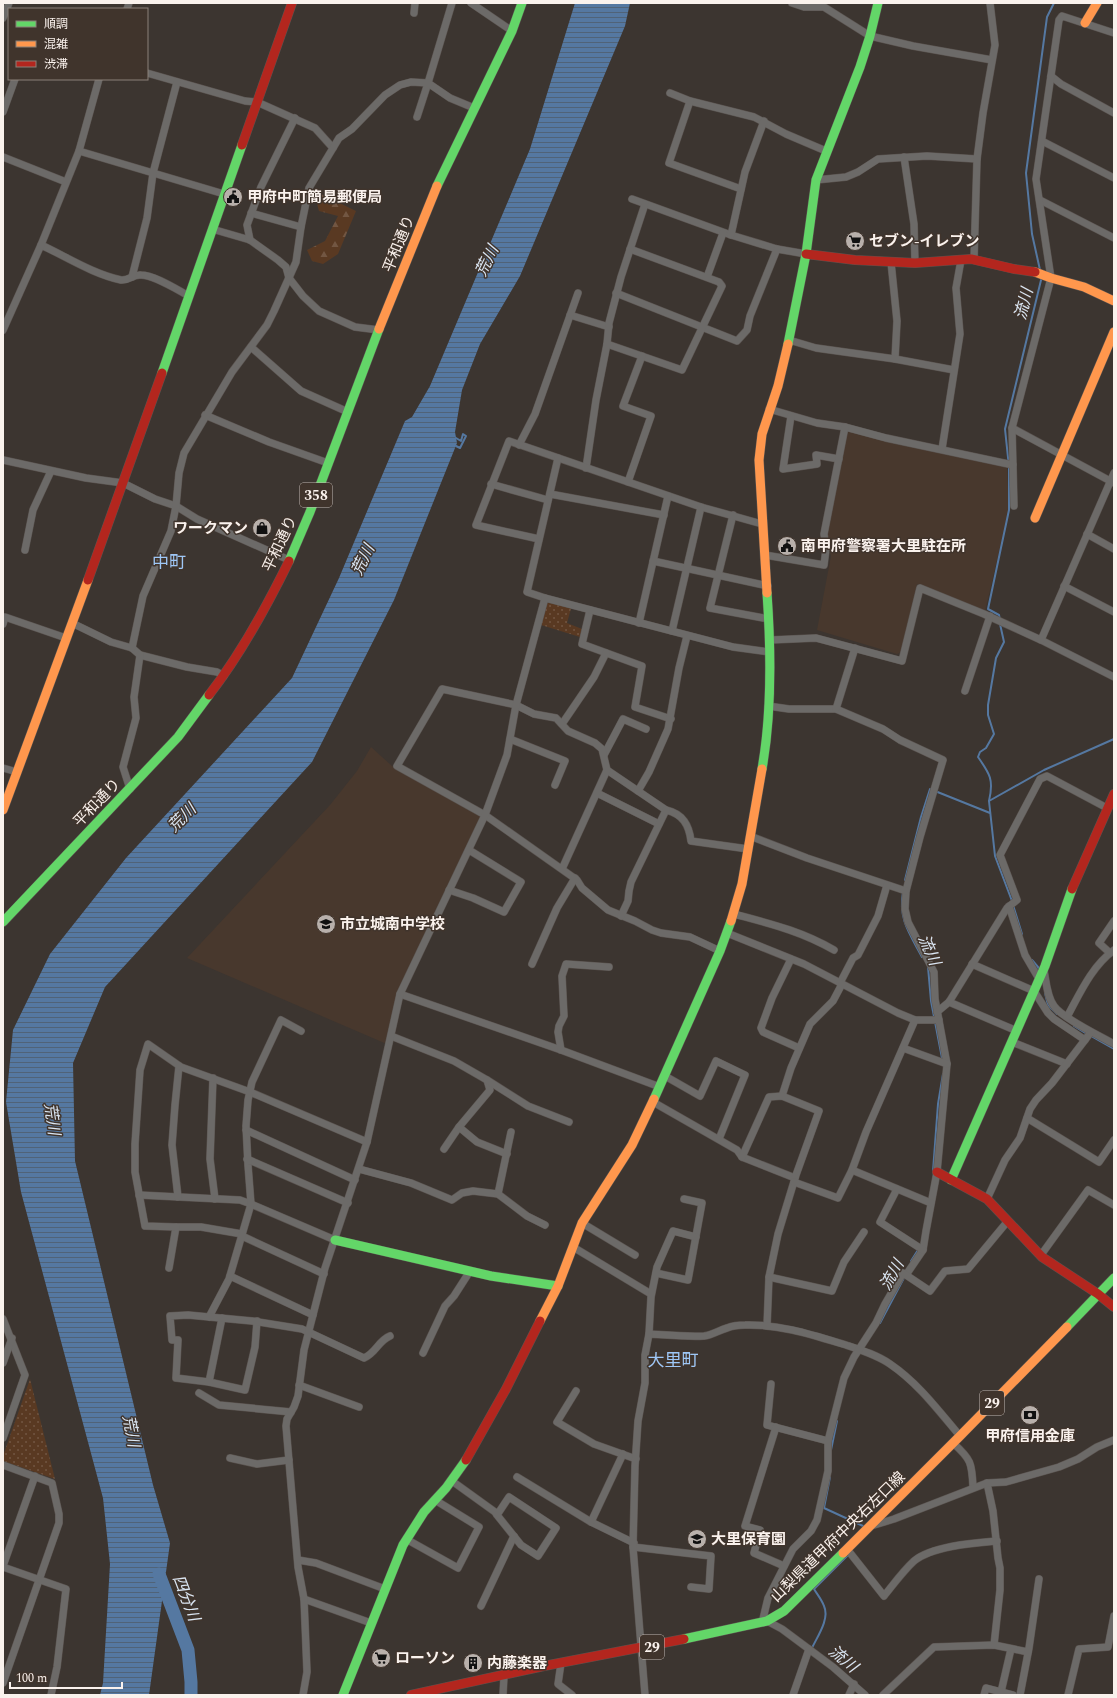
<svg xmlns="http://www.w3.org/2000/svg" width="1117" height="1698" viewBox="0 0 1117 1698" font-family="Spectral,'Noto Sans JP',serif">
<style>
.built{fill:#48382d}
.forest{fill:url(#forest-firs)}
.park{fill:url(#park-dots)}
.water{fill:url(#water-rules)}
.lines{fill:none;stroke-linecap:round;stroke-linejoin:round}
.stream{stroke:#5578a1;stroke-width:2}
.river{stroke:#5578a1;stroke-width:13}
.street-casing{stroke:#5a534f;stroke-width:8}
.fast-casing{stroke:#5a534f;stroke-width:10}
.slow-casing{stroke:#5a534f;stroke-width:10}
.jam-casing{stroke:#5a534f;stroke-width:10}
.street{stroke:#6c6a68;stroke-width:7}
.fast{stroke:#63d668;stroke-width:9}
.slow{stroke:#ff974d;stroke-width:9}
.jam{stroke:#b3261e;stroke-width:9}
.labels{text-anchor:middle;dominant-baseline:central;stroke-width:3;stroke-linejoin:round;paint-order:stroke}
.shield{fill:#40342c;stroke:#c2b9b3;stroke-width:1}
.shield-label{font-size:14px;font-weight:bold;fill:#faf2ed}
.poi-label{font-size:15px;font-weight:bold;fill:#faf2ed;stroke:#40342c;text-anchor:start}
.street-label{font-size:15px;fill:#faf2ed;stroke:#40342c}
.water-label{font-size:16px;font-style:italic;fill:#dae6f3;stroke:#40342c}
.quarter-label{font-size:17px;fill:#9ec7f6;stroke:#40342c}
</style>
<defs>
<pattern id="forest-firs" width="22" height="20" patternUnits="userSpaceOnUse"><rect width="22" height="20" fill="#593922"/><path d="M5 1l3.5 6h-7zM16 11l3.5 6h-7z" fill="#725642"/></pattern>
<pattern id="park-dots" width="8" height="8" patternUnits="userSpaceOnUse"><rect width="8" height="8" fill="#593922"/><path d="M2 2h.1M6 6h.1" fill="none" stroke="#725642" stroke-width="1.8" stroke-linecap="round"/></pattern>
<pattern id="water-rules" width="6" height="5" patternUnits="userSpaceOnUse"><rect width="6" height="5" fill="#5578a1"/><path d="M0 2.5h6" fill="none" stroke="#506378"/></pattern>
</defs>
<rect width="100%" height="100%" fill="#3c3530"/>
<g class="built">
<polygon points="847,431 1007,463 1009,510 985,611 917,584 901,652 897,654 817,630 831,556 826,539"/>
<polygon points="371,747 392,766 485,815 400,994 389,1045 187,958 330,805 357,771"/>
</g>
<polygon class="forest" points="319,193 356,211 338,254 323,264 312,261 307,250 325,241 338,216 319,211 316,200"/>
<g class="park">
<polygon points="548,599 572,605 567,623 582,629 580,637 541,625"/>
<polygon points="30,1379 55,1479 3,1461 3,1456"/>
</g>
<polygon class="water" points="575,3 630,3 625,26 520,276 480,344 462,390 455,432 457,443 394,600 312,762 105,987 73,1063 75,1161 153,1485 170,1543 149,1695 100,1695 103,1683 110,1564 103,1498 21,1192 6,1102 13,1030 50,954 126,858 292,678 339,578 405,421 412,417 430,386 530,149"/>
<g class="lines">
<g class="stream">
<polyline points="1040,270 1032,234 1026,173 1047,17 1054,3"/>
<polyline points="456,446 460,448 466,436 463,434 461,441 456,438"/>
<polyline points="1000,620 999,615 988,609 1009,510 1009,467 1005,429 1042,276"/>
<polyline points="935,791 990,813"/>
<path d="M989,801C994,780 990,774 978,757L980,752L986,748L994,734L988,715V705L996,658L1004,642L1000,624"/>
<polyline points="905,880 921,817 930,789 931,790"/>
<path d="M903,892C898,919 910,934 922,957"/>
<polyline points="1012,901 995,856 989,801 1044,770 1114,739"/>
<polyline points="1013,905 1022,934"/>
<polyline points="1032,960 1038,967 1039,971"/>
<polyline points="928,967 931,1001 942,1058"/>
<polyline points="1045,993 1048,1005 1057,1014"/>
<polyline points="1074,1026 1087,1034"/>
<polyline points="1091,1036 1114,1049"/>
<polyline points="933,1171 938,1104 943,1074"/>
<polyline points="911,1261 918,1250"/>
<polyline points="880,1323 905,1276"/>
<polyline points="831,1450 837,1421"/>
<polyline points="830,1477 824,1508 863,1526"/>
<path d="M812,1648C817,1637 830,1619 824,1606C822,1600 817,1594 814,1589L848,1555"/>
</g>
<polyline class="river" points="159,1574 188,1650 191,1682 191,1695"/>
<defs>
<g id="street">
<polyline points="471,3 512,31"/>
<polyline points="792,3 804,7 824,7 870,36 913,46 992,60"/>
<polyline points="127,9 129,3"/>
<polyline points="414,13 415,3"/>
<polyline points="3,18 9,3"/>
<polyline points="147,73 245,101 257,102 315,128 333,148"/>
<polyline points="1051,76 1061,84 1114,113"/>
<polyline points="670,93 690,101 754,117 786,134 826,151"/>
<polyline points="690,101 669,163 741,189"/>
<polyline points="3,112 15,79"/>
<polyline points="417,117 428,83 452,3"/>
<polyline points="1042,141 1114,178"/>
<polyline points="79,151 224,194"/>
<polyline points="3,157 66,182"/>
<polyline points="904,157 914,224 915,263"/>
<polyline points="816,180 846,177 858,172 878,159 927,156 977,159"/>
<polyline points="632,199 731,235 777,249 806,254"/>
<polyline points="1040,200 1114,238"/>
<polyline points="251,213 301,227"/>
<polyline points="212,229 250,240 278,260 286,267 289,278 303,296 319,311 355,327 379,330"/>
<polyline points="731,235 745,172 764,121"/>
<polyline points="250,240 247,225 261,187 295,118"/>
<path d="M41,245C67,257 93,274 121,280C129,281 133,274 141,275C154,275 176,289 189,296"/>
<polyline points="974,260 977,159 983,113 995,45 990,3"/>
<polyline points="891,262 897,321 895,359"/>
<polyline points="132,277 147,218 153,173 177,82"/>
<polyline points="707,277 723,233"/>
<polyline points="616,293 737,341 747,330 750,316 777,249"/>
<polyline points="570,315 609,327"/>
<polyline points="3,330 41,245 79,151 99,79"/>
<polyline points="789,340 816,348 895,359 954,370"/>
<polyline points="607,344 682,370 722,286 719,282 630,249"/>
<polyline points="251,347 301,391 348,412"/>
<polyline points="769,409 817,423 845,427 886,438 1013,465"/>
<polyline points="205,415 269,442 328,463"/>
<polyline points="791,416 783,469 817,464 816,455 839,459"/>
<polyline points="1012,428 1114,483"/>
<polyline points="519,445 535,414 578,293"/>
<polyline points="942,449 960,334 956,288 961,260"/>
<polyline points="3,460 86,478 123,483 155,499 176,506 197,519 289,560"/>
<polyline points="586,468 596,400 607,344 609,323 621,277 645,204"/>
<polyline points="628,482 651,416 623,406 642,356"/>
<polyline points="491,484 548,500"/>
<polyline points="550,494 664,515"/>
<polyline points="1014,506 1012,428 1051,278 1036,179 1059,20 1062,16 1114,33"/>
<polyline points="733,515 710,608 769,619"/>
<polyline points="1087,534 1114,549"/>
<polyline points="539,539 476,525 509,441 701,507 762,524"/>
<polyline points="25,550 33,510 51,471"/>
<polyline points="765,555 824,565 826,549 824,534 845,427"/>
<polyline points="653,561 768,586"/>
<polyline points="1064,586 1114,612"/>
<polyline points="545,598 527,592 558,458"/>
<polyline points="590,610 582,644 642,666 635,707 671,719"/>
<polyline points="72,623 111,642 132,648 140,655 187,667 217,672 224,676"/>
<polyline points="639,623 668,496"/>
<polyline points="3,624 5,617 66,638"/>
<polyline points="672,631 701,507"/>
<polyline points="770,640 816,638 902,661 920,588 984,614 1041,640 1114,677"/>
<polyline points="1041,640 1114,473"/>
<polyline points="132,648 143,596 171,531 176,506 179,473 184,453 232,372 267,325 274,311 296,262 301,227 309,188 339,138 352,129 385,95 400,85 411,82 428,83 450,98 474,108"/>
<polyline points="965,691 990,616"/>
<polyline points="768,706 789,709 836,709 883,729 900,740 943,760 920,837 906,891 905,909 908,922 934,972 935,999 947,1064 937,1172 926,1231 923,1250 906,1275"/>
<polyline points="836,709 855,648"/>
<polyline points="562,724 594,677 606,653"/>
<polyline points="510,739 565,761 555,785"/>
<polyline points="604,755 623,719 646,729"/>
<polyline points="3,768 17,772"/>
<path d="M607,770L666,810C683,814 689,825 691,841L748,849"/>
<polyline points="130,789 123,767 136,718 134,697 140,655"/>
<polyline points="638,791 649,772 668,729 679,668 687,636"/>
<polyline points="597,793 659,824"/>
<polyline points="750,836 807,858 906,891"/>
<polyline points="562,869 607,770 602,749 595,743 568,731 556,718 534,714 516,705 442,689 397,766 485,815 577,880 582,888 608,910 635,921 652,930 661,933 690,937 720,951"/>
<polyline points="449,890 473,898 504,912 521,882 469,850"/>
<polyline points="1009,906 1025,955 1039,979"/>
<path d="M734,914C771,924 801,931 834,950"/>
<polyline points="621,916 628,901 629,891 631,882 666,810"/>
<polyline points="727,933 804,964 898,1013 915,1020 939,1020"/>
<polyline points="1110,953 1099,943 1114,921"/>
<polyline points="791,959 772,998 761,1028 763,1032 799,1048"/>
<polyline points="532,964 557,908 575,878"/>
<polyline points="972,964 1034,991 1048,1013 1054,1019 1085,1040"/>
<path d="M1044,970C1046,981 1047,997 1054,1006C1062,1018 1100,1036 1114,1044"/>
<polyline points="840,983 853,958 858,955 878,916 887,885"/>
<polyline points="400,994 561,1050 660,1087"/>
<polyline points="949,1002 1017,1031"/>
<polyline points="937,1012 949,1002 1007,908 1017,900 1000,855 1040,779 1047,776 1107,808"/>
<path d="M1067,1017C1080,993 1092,966 1114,950"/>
<polyline points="391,1036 454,1061 487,1080 490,1090 459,1127 444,1149"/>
<polyline points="1012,1042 1067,1064"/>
<polyline points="903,1048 947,1064"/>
<polyline points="561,1050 558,1032 559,1026 564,1016 562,976 566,964 609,967"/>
<polyline points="665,1076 700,1096 716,1061 745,1075 719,1139"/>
<polyline points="213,1078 210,1159 215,1199"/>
<polyline points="487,1080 528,1106 569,1122"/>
<polyline points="782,1096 791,1068 810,1024 833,1001 842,984"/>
<polyline points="653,1102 737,1150 742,1157 795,1178"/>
<polyline points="1027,1118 1099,1162 1114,1140"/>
<polyline points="459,1127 477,1142 507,1154"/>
<polyline points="246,1130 355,1180"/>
<polyline points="742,1157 769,1097 782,1096 819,1111 796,1175 778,1234 769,1277 767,1326"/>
<polyline points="247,1159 348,1203"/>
<polyline points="359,1169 411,1183 452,1200 462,1193 473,1191 498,1194 527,1216 545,1225"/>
<polyline points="852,1170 931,1203"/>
<polyline points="794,1182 838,1198 852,1170 866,1132 915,1020"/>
<polyline points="897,1189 880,1222 923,1250"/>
<polyline points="498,1194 511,1132"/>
<polyline points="139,1195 240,1200 251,1204 335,1240"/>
<polyline points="178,1197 172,1145 175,1105 179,1066"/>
<polyline points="987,1199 1005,1160 1020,1138 1030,1109 1036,1100 1052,1083 1091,1032"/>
<polyline points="582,1223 635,1255"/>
<polyline points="176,1227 201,1227 242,1234"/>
<polyline points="242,1236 324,1274"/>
<polyline points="573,1247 651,1294"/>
<polyline points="1041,1255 1088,1190 1114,1205"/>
<polyline points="169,1268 176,1227 145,1226 135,1172 135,1144 140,1070 148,1044 181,1067 250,1092 367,1142"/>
<polyline points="656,1273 688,1280 702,1203 684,1199"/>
<polyline points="230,1276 313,1315"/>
<polyline points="769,1277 832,1291 844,1262 864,1232"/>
<polyline points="209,1317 229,1279 251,1204 248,1165 246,1126 248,1100 252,1082 281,1020 301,1031"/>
<polyline points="222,1318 209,1382 245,1390 255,1347 257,1321"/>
<polyline points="3,1319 25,1375 3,1438"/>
<path d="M649,1334C667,1335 686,1337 704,1336C713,1335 719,1330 727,1328C732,1326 739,1325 745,1325C780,1324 813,1335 846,1345C861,1350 877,1355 890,1364C918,1383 938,1410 960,1436"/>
<polyline points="423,1353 445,1306 454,1296 470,1271"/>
<polyline points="3,1363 12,1338"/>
<path d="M209,1382L176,1378L178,1340H172L170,1316L188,1315L252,1321L302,1329L364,1358C376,1353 378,1341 390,1336"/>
<polyline points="771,1384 767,1425 828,1441"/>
<polyline points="299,1385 359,1407"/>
<polyline points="576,1391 557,1422 594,1444 636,1459"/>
<polyline points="199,1393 219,1405 291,1412"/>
<polyline points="776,1427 745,1526 760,1530 754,1553 784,1566"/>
<path d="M953,1443C971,1459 972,1463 973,1487"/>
<polyline points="230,1458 257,1464 289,1460"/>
<polyline points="3,1465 52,1483 59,1514 59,1523 3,1683"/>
<polyline points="517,1477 591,1522 634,1543"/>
<polyline points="452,1481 495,1512 497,1515 521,1545 538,1556 556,1528 509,1497 497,1515"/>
<polyline points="987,1483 993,1511 998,1558 1000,1568 1000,1590 994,1645"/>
<polyline points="591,1522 623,1454"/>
<polyline points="871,1526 894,1519 987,1483 1006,1482 1059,1467 1078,1459 1097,1447 1114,1440"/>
<polyline points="406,1539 458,1568 479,1527 435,1500"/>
<polyline points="633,1547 711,1556 709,1589 691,1587"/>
<path d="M847,1549L884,1596C893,1585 903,1571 914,1561C932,1546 974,1543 997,1541"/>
<polyline points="298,1560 316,1563 385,1589"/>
<polyline points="3,1566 35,1476"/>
<polyline points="3,1567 66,1589 57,1667 51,1695"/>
<polyline points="304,1599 371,1623"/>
<polyline points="481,1606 514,1536"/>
<polyline points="767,1621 782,1629 833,1667 865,1695"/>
<polyline points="762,1623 768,1598 793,1549 811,1531 817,1520 828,1471 828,1441 844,1378 854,1357 876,1323 885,1304 903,1273 930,1291 945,1271 968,1269 1007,1222"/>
<polyline points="561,1663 558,1684 572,1695"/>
<polyline points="1001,1692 1011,1649"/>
<polyline points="303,1695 307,1672 304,1599 298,1567 286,1426 287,1419 294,1407 298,1396 304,1350 325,1268 367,1142 400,994 485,815 507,755 516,705 545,598 733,647 770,652"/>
<polyline points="503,1695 504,1676"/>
<polyline points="645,1695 633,1547 635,1466 638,1421 645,1383 645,1355 649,1334 651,1297 657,1267 673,1231 696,1237"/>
<polyline points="793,1695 809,1649"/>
<polyline points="849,1695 854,1684"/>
<polyline points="883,1695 934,1647 994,1645 1028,1652"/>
<polyline points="984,1695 986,1688 1013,1695"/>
<polyline points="1020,1695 1029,1648 1039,1579"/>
<polyline points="1068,1695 1079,1649 1108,1647 1114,1616"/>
</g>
<g id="fast">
<polyline points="437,186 512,31 522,3"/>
<polyline points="788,344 806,254 816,180 860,67 870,36 878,3"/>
<polyline points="162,373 242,145"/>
<polyline points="289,561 310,512 379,329"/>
<path d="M762,769C772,713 771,649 767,593"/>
<polyline points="3,922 178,737 209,695"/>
<polyline points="654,1099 720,951 731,921"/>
<polyline points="951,1180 1045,966 1072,889"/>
<polyline points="335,1240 491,1276 558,1286"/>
<polyline points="1067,1327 1114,1278"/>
<polyline points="684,1639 767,1621 784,1611 843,1553"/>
<polyline points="343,1695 403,1545 424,1512 446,1488 466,1460"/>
</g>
<g id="slow">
<polyline points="1085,23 1097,3"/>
<polyline points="1035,272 1051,278 1084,287 1114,301"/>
<polyline points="379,329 437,186"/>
<polyline points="1035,518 1114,332"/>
<polyline points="767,593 759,460 762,434 778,386 788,344"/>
<polyline points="3,810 88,580"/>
<polyline points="731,921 742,884 762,769"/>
<polyline points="540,1321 558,1286 582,1223 632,1145 654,1099"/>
<polyline points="843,1553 960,1436 1067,1327"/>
</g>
<g id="jam">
<polyline points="242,145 292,3"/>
<polyline points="806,254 855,260 915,263 971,259 1014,269 1035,272"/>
<polyline points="88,580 162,373"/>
<path d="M209,695C241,654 266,608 289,561"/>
<polyline points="1072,889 1114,794"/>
<polyline points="937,1172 987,1199 1042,1257 1098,1294 1114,1307"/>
<polyline points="466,1460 506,1389 540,1321"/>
<polyline points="411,1695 544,1666 684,1639"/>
</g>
</defs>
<use href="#street" class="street-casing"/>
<use href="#fast" class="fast-casing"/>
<use href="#slow" class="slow-casing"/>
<use href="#jam" class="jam-casing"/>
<use href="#street" class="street"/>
<use href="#fast" class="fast"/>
<use href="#slow" class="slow"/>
<use href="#jam" class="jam"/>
</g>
<defs>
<symbol id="civic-disc" viewBox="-11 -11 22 22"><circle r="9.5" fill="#b8b0ab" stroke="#40342c"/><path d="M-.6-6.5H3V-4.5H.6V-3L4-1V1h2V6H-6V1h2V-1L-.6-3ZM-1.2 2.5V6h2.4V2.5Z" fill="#111"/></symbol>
<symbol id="supermarket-disc" viewBox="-11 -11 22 22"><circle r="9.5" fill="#b8b0ab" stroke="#40342c"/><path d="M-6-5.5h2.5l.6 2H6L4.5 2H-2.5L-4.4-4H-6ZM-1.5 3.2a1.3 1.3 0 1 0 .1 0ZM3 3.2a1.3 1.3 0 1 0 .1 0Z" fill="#111"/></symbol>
<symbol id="shop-disc" viewBox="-11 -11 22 22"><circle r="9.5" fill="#b8b0ab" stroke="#40342c"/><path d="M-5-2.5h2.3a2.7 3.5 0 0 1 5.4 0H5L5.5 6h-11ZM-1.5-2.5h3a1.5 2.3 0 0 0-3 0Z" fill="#111"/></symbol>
<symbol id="school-disc" viewBox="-11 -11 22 22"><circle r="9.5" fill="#b8b0ab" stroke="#40342c"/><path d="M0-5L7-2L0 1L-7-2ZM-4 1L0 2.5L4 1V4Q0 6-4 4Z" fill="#111"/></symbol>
<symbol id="bank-disc" viewBox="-11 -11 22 22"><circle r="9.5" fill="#b8b0ab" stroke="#40342c"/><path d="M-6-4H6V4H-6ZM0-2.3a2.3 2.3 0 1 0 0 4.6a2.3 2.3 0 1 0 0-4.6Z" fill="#111"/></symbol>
<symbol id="building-disc" viewBox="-11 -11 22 22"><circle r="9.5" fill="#b8b0ab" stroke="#40342c"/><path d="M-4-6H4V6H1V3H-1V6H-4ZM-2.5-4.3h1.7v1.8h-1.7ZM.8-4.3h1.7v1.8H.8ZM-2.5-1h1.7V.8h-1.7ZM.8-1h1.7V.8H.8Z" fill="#111"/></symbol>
</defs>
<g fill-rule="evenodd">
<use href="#civic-disc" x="222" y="186" width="22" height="22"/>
<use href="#supermarket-disc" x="844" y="230" width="22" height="22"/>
<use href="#shop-disc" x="251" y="517" width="22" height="22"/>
<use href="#civic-disc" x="776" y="535" width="22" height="22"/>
<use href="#school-disc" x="315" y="913" width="22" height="22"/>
<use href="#bank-disc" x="1019" y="1404" width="22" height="22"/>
<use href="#school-disc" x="686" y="1528" width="22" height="22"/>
<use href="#supermarket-disc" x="370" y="1647" width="22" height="22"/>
<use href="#building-disc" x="462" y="1652" width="22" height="22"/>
</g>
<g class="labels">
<g class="shield">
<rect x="300" y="483" width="32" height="24" rx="3"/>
<rect x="980" y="1391" width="24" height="24" rx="3"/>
<rect x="640" y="1635" width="24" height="24" rx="3"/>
</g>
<g class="shield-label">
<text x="316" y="495">358</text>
<text x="992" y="1403">29</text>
<text x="652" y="1647">29</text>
</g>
<g class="poi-label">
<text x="247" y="197">甲府中町簡易郵便局</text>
<text x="869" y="241">セブン-イレブン</text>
<text x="248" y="528" text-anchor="end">ワークマン</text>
<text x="801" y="546">南甲府警察署大里駐在所</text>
<text x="340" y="924">市立城南中学校</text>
<text x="1030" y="1436" text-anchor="middle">甲府信用金庫</text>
<text x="711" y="1539">大里保育園</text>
<text x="395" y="1658">ローソン</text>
<text x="487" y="1663">内藤楽器</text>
</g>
<g class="street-label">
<text transform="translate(399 244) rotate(-68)">平和通り</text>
<text transform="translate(280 544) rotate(-65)">平和通り</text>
<text transform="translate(97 803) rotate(-46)">平和通り</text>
<text transform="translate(838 1537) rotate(-44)">山梨県道甲府中央右左口線</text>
</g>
<g class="water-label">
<text transform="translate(487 261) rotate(-64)">荒川</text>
<text transform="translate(1024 304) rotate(-76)">流川</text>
<text transform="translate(363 560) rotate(-64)">荒川</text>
<text transform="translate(182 818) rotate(-45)">荒川</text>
<text transform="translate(929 950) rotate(66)">流川</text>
<text transform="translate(52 1119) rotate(82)">荒川</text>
<text transform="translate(892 1275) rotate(-61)">流川</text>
<text transform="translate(131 1431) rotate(79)">荒川</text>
<text transform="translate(186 1598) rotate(69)">四分川</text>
<text transform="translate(843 1659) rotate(39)">流川</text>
</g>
<g class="quarter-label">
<text x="169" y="563">中町</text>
<text x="673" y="1361">大里町</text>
</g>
</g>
<rect width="1117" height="1698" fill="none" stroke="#faf2ed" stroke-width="8"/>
<rect x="8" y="8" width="140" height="72" fill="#40342c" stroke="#8a8079"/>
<rect x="16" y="21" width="20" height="6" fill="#63d668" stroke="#8a8079"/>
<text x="44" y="28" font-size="12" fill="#faf2ed">順調</text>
<rect x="16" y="41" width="20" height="6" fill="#ff974d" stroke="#8a8079"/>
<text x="44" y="48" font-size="12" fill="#faf2ed">混雑</text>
<rect x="16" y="61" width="20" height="6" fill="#b3261e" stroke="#8a8079"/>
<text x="44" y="68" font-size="12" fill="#faf2ed">渋滞</text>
<path d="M10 1682v6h112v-6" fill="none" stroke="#faf2ed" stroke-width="2"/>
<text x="16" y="1682" font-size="12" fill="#faf2ed" stroke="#40342c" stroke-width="3" paint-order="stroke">100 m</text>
</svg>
